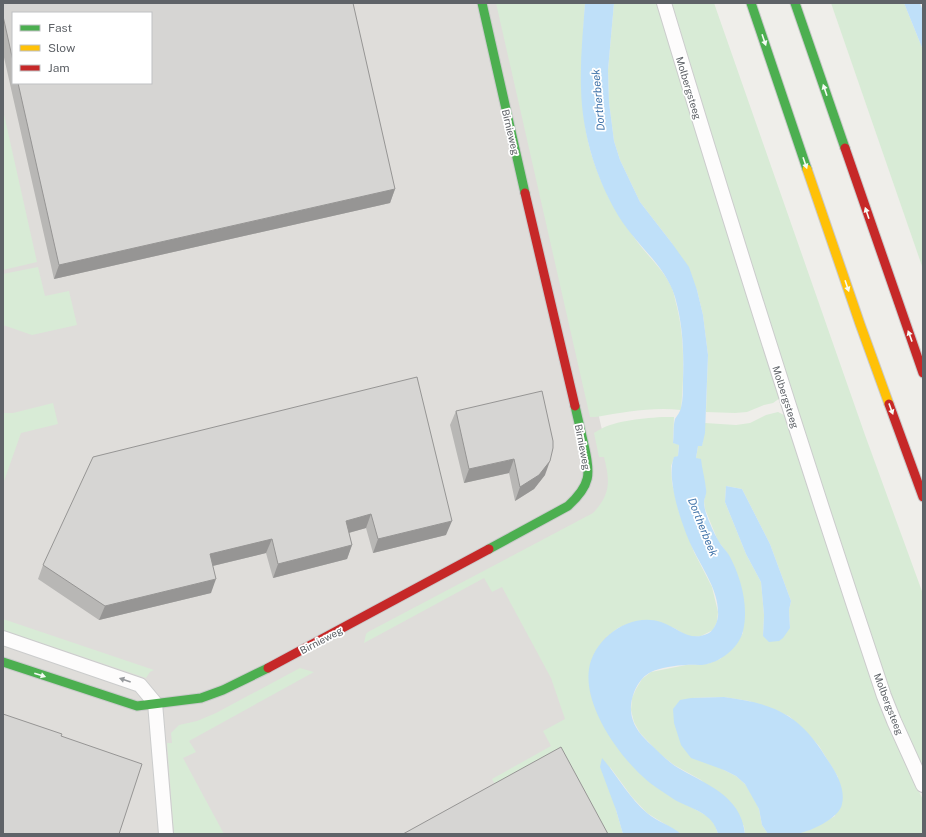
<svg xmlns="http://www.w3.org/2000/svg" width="926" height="837" viewBox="0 0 926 837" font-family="'Public Sans',sans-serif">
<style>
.industrial{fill:#dfddda;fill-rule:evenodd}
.green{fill:#d8ebd6;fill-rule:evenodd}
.water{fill:#bfe0f9}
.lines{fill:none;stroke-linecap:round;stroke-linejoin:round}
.street-casing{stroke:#cbcccc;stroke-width:16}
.fast-casing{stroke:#cacacb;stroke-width:11}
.slow-casing{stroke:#cacacb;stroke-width:11}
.jam-casing{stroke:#cacacb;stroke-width:11}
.street{stroke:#fdfcfc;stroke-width:14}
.fast{stroke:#4caf50;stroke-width:9}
.slow{stroke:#ffc107;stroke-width:9}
.jam{stroke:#c62828;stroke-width:9}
.wall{fill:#b8b7b5;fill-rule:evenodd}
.shaded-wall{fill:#969594}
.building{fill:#d6d5d3;stroke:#969594}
.oneway{fill:#f6fbf6}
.oneway2{fill:#96999c}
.labels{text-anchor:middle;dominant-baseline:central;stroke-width:3.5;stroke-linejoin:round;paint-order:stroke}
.street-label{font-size:10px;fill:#5f6368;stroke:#fff}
.water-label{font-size:11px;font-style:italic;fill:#4174aa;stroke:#fff}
</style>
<rect width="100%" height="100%" fill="#efeeea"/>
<path class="industrial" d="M3,3H505L612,474L609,834H3ZM13,13H151V83H13Z"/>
<g class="green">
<path d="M496,3H585C582,57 576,113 595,165C605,194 620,219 639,244C649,257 662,269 670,284C674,291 675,300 677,307C685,341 684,375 681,410C652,407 625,412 596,417H590Z"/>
<polygon points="614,3 657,3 739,272 780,398 773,403 764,405 747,412 735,413 706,412 708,355 703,315 697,290 671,242 640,202 620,160 614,141 609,102 608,70"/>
<polygon points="672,3 714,3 865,435 923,594 923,770 897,712 884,675 778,353"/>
<polygon points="831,3 904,3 923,50 923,269"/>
<polygon points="3,110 37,262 3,270"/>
<polygon points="38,267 45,296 69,291 77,325 32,335 3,325 3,274"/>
<polygon points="53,403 58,424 21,433 3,484 3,413 13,413"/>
<path d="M778,412L784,415L878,697L899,748L923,800V834H796L823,823L835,816L838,777L819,746L808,734L789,716L749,701L724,697L691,698L724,770L736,776L745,784L753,796L759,809L762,825L768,834H745L744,826L701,780L674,765L660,754L640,733L634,722L631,710L632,698L636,689L642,679L651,672L686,665L707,664L720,659L735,645L743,633L728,554L718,541L705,509L704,501L706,491L703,475L696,458L698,446H702L705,423L736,425L750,423L766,415ZM726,486L742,489L770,544L791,601L789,610L790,628L763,636L764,615L761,582L746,554L725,502Z"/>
<path d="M662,417H674L673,443L679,444L678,456L674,458L671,466L672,483L679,512L694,552L712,587L718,612L717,622L713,630L701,636L692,637L684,634L674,628L649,620L625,625L618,628L604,639L589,670L590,692L595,708L604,727L676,800L693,808L709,817L715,825L718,834H681L647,813L632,797L610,767L616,810L623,834H577L501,795L492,779L551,746L543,731L565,719L551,678L502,587L492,592L484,578L364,643L366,634L368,632L593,513C611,494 610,481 604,457H599L594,433C613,420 639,419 662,417Z"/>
<polygon points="3,619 154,670 150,672 146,678 3,630"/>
<polygon points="300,668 314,672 189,741 196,752 183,758 224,834 174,834 167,743 172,743 171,733 179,725 197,721 216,713"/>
</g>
<g class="water">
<path d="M585,3H614L608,70L609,102L614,141L620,160L640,202L671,242L689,267L697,290L703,315L708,355L705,433L702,446H698L696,458L701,459C702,469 705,479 706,489C707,493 705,497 704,501C704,506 705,511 707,516C710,524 714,533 718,540C721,546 726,550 729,555C741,577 749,606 743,631C740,646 722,661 707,664C701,666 693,664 686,665C677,665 659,668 651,672C638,678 630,697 631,711C632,724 639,733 648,742C657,750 665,759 675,766C704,784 741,794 745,834H718C713,813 692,809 675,800C669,796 663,792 657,788C626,767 583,710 589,669C594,638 630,612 661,622C679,628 689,643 709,633C715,629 719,619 718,612C718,591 704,571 695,553C684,533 665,479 674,457L678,456L679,445L673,443C674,436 673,426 675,419C677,416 680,412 681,408C683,400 683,390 683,381C684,353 683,325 675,297C666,267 640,248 623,223C597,183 582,135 581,88C580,60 583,31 585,3Z"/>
<polygon points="904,3 920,3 923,11 923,50"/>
<polygon points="726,486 742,489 770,544 791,601 789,610 790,628 783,638 779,641 769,642 763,636 764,615 761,582 746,554 725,502"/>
<path d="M724,697C746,700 769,704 788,716C803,725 816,741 825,756C834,769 846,787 842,804C840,818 808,833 795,834C786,835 777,834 768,834L762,825L759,809L745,784L736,776L724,770L691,758L681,745L674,723L673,709L680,700L691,698Z"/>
<path d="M602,758C617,775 629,798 647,813C657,822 671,825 681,834H623L616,810L600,767Z"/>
</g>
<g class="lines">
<defs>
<g id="street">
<path d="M664,3C734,235 807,466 884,696L894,721L923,785"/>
<polyline points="3,638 140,685 155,703 166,834"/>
</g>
<g id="fast">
<polyline points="482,3 525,193"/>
<polyline points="751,3 807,169"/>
<polyline points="795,3 845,148"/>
<path d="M489,549L568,506C591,485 591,474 584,445C581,432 578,419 575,406"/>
<polyline points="3,662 137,706 201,698 223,690 268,668"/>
</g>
<polyline id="slow" points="807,169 860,324 889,404"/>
<g id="jam">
<polyline points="845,148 923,373"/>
<polyline points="525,193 575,406"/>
<polyline points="889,404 923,497"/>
<polyline points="268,668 489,549"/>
</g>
</defs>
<use href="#street" class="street-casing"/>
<use href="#fast" class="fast-casing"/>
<use href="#slow" class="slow-casing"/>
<use href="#jam" class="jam-casing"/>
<use href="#street" class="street"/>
<use href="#fast" class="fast"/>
<use href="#slow" class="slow"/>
<use href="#jam" class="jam"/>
</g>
<g class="wall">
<path d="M3,3L395,189L390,203L54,279L3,53ZM13,13L151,83H13Z"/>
<polygon points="417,377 446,535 373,553 366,528 349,533 352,545 347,559 273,578 266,553 213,566 211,593 99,620 38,579 43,565"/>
<polygon points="456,411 545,475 534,489 515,501 509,473 464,483 450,425"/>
</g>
<g class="shaded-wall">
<polygon points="395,189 390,203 54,279 59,265"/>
<polygon points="514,459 509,473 464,483 469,469"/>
<polygon points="550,461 545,475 534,489 515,501 520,487"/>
<polygon points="371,514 366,528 341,535 346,521"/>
<polygon points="452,521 446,535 373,553 378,539"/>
<polygon points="272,539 266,553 204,568 210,554"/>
<polygon points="352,545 347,559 273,578 278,564"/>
<polygon points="216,579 211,593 99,620 105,606"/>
</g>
<g class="building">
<polygon points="3,3 353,3 395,189 59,265 18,83 151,83 151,13 13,13 13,61 3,16"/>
<polygon points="417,377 452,521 378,539 371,514 346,521 352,545 278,564 272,539 210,554 216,579 105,606 43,565 93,457"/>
<polygon points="542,391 553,441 553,448 550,461 539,475 520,487 514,459 469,469 456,411"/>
<polygon points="3,714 62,734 61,736 142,764 119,834 3,834"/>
<polygon points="561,747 608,834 403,834"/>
</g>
<defs><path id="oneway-solid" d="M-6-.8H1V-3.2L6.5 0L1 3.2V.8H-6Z"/></defs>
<g class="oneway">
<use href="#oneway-solid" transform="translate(764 40) rotate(71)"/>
<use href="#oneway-solid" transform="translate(825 90) rotate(-109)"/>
<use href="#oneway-solid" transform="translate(805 163) rotate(71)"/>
<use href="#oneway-solid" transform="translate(867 213) rotate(-109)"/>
<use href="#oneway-solid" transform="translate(847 286) rotate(71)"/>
<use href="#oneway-solid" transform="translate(910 336) rotate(-110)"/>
<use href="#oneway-solid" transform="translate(891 409) rotate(70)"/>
<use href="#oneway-solid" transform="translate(40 675) rotate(18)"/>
</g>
<use class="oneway2" href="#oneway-solid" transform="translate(125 680) rotate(-161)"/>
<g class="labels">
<g class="street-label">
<text transform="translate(689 88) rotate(73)">Molbergsteeg</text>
<text transform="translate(511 132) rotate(77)">Birnieweg</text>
<text transform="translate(786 397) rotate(72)">Molbergsteeg</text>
<text transform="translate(583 447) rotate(79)">Birnieweg</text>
<text transform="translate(321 640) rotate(-28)">Birnieweg</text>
<text transform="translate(889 704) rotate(69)">Molbergsteeg</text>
</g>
<g class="water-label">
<text transform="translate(598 100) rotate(-95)">Dortherbeek</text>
<text transform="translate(703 527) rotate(68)">Dortherbeek</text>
</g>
</g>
<rect width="926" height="837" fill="none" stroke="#5f6368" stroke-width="8"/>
<rect x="12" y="12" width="140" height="72" fill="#ffffff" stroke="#bfc1c3"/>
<rect x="20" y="25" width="20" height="6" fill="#4caf50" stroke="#bfc1c3"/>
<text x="48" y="32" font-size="12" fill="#5f6368">Fast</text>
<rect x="20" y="45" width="20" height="6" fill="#ffc107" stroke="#bfc1c3"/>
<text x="48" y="52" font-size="12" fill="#5f6368">Slow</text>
<rect x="20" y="65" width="20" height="6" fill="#c62828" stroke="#bfc1c3"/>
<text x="48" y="72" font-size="12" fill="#5f6368">Jam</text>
</svg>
